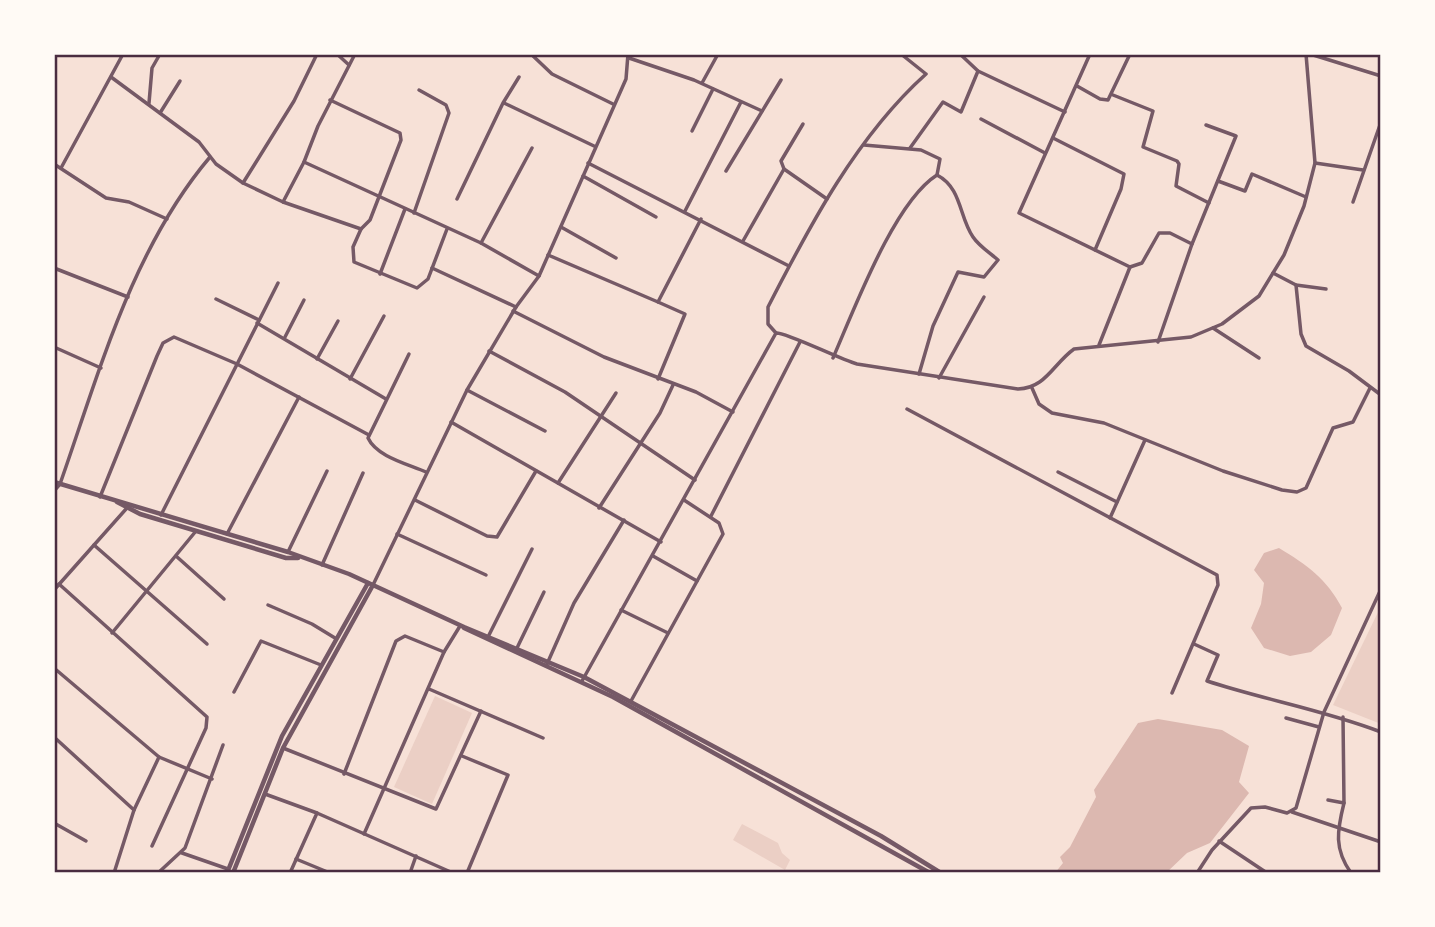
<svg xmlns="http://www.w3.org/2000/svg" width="1435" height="927" viewBox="0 0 1435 927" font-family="Commissioner,sans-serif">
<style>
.green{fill:#ebcfc5}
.water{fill:#dcb8b0}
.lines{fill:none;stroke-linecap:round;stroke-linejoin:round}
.minor{stroke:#755966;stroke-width:3.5}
.tertiary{stroke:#755966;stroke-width:4.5}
.neatline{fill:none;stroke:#4a2c40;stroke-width:2.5}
</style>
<rect width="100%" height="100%" fill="#f7e1d7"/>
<g class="green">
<polygon points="1381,606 1381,724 1333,705"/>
<polygon points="435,696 472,713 432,804 394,787"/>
<polygon points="742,824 778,843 782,853 790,860 785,870 733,840"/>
</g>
<g class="water">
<path d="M1279,548C1307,565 1327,579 1342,608L1331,635L1311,652L1290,656L1264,648L1251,628L1261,604L1264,583L1254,570L1264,553Z"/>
<polygon points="1158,719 1222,730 1249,746 1239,782 1249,793 1210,843 1187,853 1166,873 1055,873 1063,863 1060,857 1070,847 1096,797 1094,790 1138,723"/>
</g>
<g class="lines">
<g class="minor">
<polyline points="337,54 349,65"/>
<polyline points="355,54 318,126 304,162 481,243 539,276"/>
<polyline points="471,54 477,54"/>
<polyline points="531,54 552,74 613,104"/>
<polyline points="960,54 978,71 1065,112"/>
<polyline points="1090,54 1019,213 1130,267 1142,263 1159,233 1170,233 1192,244"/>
<polyline points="1310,54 1381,76"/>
<polyline points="629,58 694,80 762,111"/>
<polyline points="111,77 199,142 216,164 243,183 283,202 361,229 370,220 401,140 400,133 330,100"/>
<polyline points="702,83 718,54"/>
<polyline points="1077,86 1100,99 1108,100 1130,54"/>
<polyline points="1113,95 1153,111 1143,147 1177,161 1179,164 1176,186 1209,203"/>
<polyline points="149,103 152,68 160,54"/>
<polyline points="504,103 594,146"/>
<polyline points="160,113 180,81"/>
<polyline points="981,119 1045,153"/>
<polyline points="803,124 781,161 784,169 827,199"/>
<polyline points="692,131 713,89"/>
<polyline points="1053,138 1124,174 1121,189 1095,250"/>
<polyline points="864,145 921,150 940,159 937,175"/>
<polyline points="910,148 943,102 961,112 978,71"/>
<polyline points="588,163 789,266"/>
<polyline points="1315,163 1363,170"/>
<polyline points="54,164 106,198 129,202 167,219"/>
<polyline points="61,168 123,54"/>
<polyline points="726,171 781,80"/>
<polyline points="583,176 656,217"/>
<polyline points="1218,181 1245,191 1252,174 1306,197"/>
<polyline points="243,183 294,101 317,54"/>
<polyline points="457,199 503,103 519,77"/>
<polyline points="283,202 304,162"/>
<polyline points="1353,202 1381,122"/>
<polyline points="685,211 741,102"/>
<polyline points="414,213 449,113 446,105 419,90"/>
<polyline points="561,227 616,258"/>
<polyline points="361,229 353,247 354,262 417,288 428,279 447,229"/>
<polyline points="743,241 784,169"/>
<polyline points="481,243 532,148"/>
<polyline points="548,255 658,302 701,219"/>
<polyline points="54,268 128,297"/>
<polyline points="432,268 516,307"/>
<polyline points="1273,273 1296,285 1326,289"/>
<polyline points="380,274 405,209"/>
<polyline points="1296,285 1301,334 1306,346 1349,371 1381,395"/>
<polyline points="216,299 259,320"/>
<polyline points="513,311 604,357 696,392 733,412"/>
<polyline points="257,323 386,399"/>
<polyline points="1213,328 1259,358"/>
<path d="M776,333L768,324V307C810,225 857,136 926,74L901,54"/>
<polyline points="285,337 304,300"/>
<polyline points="1158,342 1192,244 1236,136 1206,125"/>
<polyline points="1099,345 1130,267"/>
<polyline points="54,347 101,368"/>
<polyline points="489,351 565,392 695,480"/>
<path d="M409,354L368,438C377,457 408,464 426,472"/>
<path d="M833,358C854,310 894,202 937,175C962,188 959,217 973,237C979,246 990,253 998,260L984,277L958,272L933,326L919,374"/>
<polyline points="317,359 338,321"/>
<polyline points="939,378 984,297"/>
<polyline points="350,379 384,316"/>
<polyline points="658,379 685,314 658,302"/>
<polyline points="1032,388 1039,404 1052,413 1104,423 1223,471 1282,490 1297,492 1306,488 1333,428 1353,422 1370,388"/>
<polyline points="467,390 545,431"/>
<polyline points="907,409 1217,575 1218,585 1172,693"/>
<polyline points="451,422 661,542"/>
<polyline points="1058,472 1117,502"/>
<polyline points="558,483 616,393"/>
<path d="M54,491L60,484C99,373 132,249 210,157"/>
<polyline points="100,497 157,356 163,343 174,337 237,364 369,435"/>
<polyline points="415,500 487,536 497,537 536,471"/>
<polyline points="599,508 660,413 673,385"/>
<polyline points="161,515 278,283"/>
<polyline points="711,516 800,342"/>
<polyline points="1110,518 1145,440"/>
<polyline points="227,534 299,397"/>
<polyline points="397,534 486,575"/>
<polyline points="94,545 207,644"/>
<polyline points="288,552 327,471"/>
<polyline points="176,556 224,599"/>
<polyline points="653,556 697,581"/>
<polyline points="322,565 363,473"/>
<polyline points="59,584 207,717 206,728 152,846"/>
<polyline points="373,585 467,390 516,307 539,276 626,79 628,54"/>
<polyline points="54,590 126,509"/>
<polyline points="268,605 312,624 335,638"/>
<polyline points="621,610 668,633"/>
<polyline points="112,633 196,531"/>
<polyline points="489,635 532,549"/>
<path d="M1194,644L1218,655L1207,681C1265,700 1324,710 1381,732"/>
<polyline points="517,648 544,592"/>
<polyline points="547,664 574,603 624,520"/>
<polyline points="54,668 159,757 212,779"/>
<path d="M582,681L776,333C786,332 839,359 857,364L1018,389C1046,388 1053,364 1074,349L1191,337L1222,324L1259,296L1284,255L1304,206L1315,163L1306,54"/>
<polyline points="429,689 543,738"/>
<polyline points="234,692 261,641 321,665"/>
<polyline points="631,701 723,534 719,523 684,500"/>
<polyline points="1286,718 1319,727"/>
<polyline points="54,737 134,810"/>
<polyline points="283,748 436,809 481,711"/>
<polyline points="462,756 508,775 467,873"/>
<polyline points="344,774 396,641 405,636 444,652"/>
<polyline points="265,794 317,813 290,873"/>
<polyline points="1328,800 1344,803 1343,717"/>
<path d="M1344,803C1337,831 1334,849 1351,873"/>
<polyline points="1292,812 1381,842"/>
<polyline points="317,813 453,873"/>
<polyline points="54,823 86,841"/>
<polyline points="364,834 444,652 460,626"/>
<polyline points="1219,841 1267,873"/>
<polyline points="182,853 228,869"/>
<polyline points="296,859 330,873"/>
<polyline points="114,873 134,810 159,757"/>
<polyline points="158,873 185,848 223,745"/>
<polyline points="410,873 416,856"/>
<polyline points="1197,873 1212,850 1251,808 1265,807 1287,813 1296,808 1324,712 1381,589"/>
</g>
<g class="tertiary">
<polyline points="54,482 288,552 349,574 464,627 584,677 881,836 941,873"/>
<polyline points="117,502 140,514 286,558 298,558"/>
<polyline points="464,628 613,697 930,873"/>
<polyline points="227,873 282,736 368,583"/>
<polyline points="233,873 283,748 373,585"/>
</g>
</g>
<rect width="1435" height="927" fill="none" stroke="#fffaf5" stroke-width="112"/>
<rect x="56" y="56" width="1323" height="815" class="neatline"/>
</svg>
